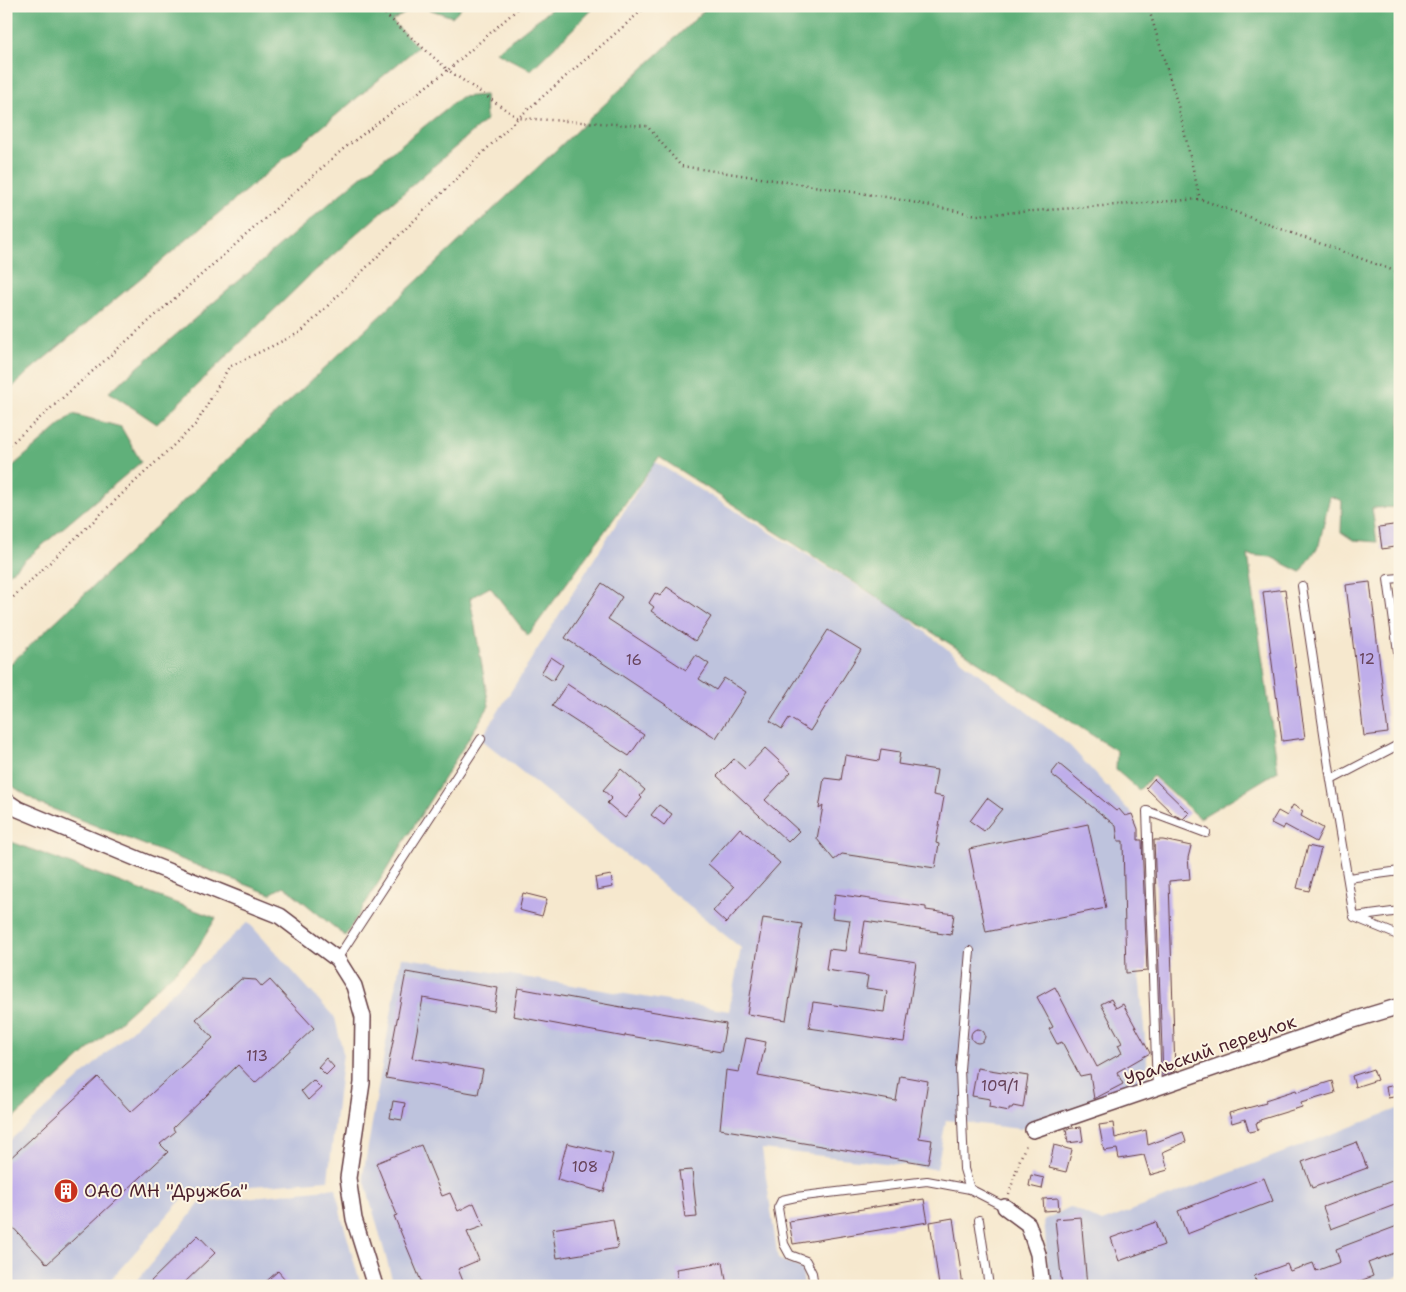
<svg xmlns="http://www.w3.org/2000/svg" width="1406" height="1292" viewBox="0 0 1406 1292" font-family="'Shantell Sans',sans-serif">
<style>
.industrial{fill:#bec3dd}
.forest{fill:#60b07a;stroke:#556852}
.building{fill:#bfaeea}
.lines{fill:none;stroke-linecap:round;stroke-linejoin:round}
.service-casing{stroke:#643d43;stroke-width:10}
.minor-casing{stroke:#643d43;stroke-width:18}
.path{stroke:#643d43;stroke-width:2.5;stroke-dasharray:1 4;stroke-linecap:butt}
.service{stroke:#fff;stroke-width:8}
.minor{stroke:#fff;stroke-width:15}
.labels{text-anchor:middle;dominant-baseline:central;stroke-width:4;stroke-linejoin:round;paint-order:stroke}
.number-label{font-size:15px;fill:#67435b}
.street-label{font-size:18px;fill:#4a1f2b;stroke:#fcf5e5}
.poi-label{font-size:18px;fill:#4a1f2b;stroke:#fcf5e5;text-anchor:start}
</style>
<rect width="100%" height="100%" fill="#fcf5e5"/>
<filter id="ink" filterUnits="userSpaceOnUse"><feTurbulence type="fractalNoise" baseFrequency=".02" numOctaves="2"/><feDisplacementMap in="SourceGraphic" scale="10" xChannelSelector="R" yChannelSelector="G"/><feConvolveMatrix kernelMatrix="1 2 1 2 8 2 1 2 1" color-interpolation-filters="sRGB"/></filter>
<filter id="wash" filterUnits="userSpaceOnUse"><feTurbulence type="fractalNoise" baseFrequency=".0096" numOctaves="4" result="noise"/><feDisplacementMap in="SourceGraphic" scale="20" xChannelSelector="R" yChannelSelector="G"/><feGaussianBlur stdDeviation="1.12" result="paint"/><feColorMatrix in="noise" values="0 0 0 0 0 0 0 0 0 0 0 0 0 0 0 0 0 1.4 0 .05"/><feComposite in="paint" operator="in"/></filter>
<g filter="url(#wash)">
<rect width="100%" height="100%" fill="#f6e8ce"/>
<g class="industrial">
<polygon points="655,462 899,611 1070,746 1132,814 1138,829 1139,972 1149,1083 1020,1129 946,1120 937,1169 762,1149 778,1259 802,1269 804,1286 394,1286 363,1175 401,957 729,1011 741,948 481,739"/>
<polygon points="248,922 335,1018 343,1053 328,1180 189,1191 105,1286 6,1286 6,1144 86,1072"/>
<polygon points="1400,1108 1400,1275 1380,1286 1049,1286 1044,1220 1070,1207 1102,1222"/>
<polygon points="336,1188 341,1215 361,1286 133,1286 200,1203"/>
</g>
<g class="forest">
<polygon points="6,6 417,6 392,21 418,47 28,372 6,394"/>
<polygon points="420,6 463,6 452,17"/>
<polygon points="555,6 596,6 531,70 496,52"/>
<polygon points="709,6 1400,6 1400,507 1372,508 1377,542 1353,540 1341,532 1342,501 1330,496 1319,545 1301,572 1271,557 1248,555 1278,771 1200,818 1153,776 1139,790 1116,770 1117,751 659,457 528,636 490,587 470,598 489,706 345,936 284,886 270,894 40,804 6,782 6,668"/>
<polygon points="485,95 486,120 307,278 157,424 109,392 358,179 461,97"/>
<polygon points="73,414 121,427 141,462 6,576 6,472"/>
<polygon points="6,840 216,918 193,955 6,1125"/>
</g>
<g id="blocks">
<g class="building">
<polygon points="1400,524 1400,546 1382,549 1379,527"/>
<polygon points="1370,582 1388,733 1364,736 1346,585"/>
<polygon points="602,583 622,597 608,619 686,670 696,655 709,664 699,679 716,690 724,678 746,692 716,738 565,638"/>
<polygon points="667,587 711,617 695,641 651,611 654,607 649,603 655,593 660,596"/>
<polygon points="1285,589 1305,738 1282,741 1263,592"/>
<polygon points="828,630 861,650 810,731 789,718 782,729 770,721"/>
<polygon points="551,657 563,665 553,681 541,673"/>
<polygon points="567,684 644,735 629,756 552,706"/>
<polygon points="765,748 791,772 765,800 799,831 788,842 717,776 734,759 745,769"/>
<polygon points="881,749 900,752 898,764 937,770 933,795 944,797 936,843 939,844 935,868 842,854 834,860 817,839 823,806 819,809 824,778 841,780 845,755 879,761"/>
<polygon points="1059,764 1116,811 1119,809 1125,816 1132,814 1138,829 1138,840 1142,840 1147,971 1126,973 1123,841 1118,841 1116,826 1051,774"/>
<polygon points="621,769 645,790 640,796 642,798 625,818 607,803 612,798 603,790"/>
<polygon points="1154,779 1189,813 1183,819 1174,815 1146,788"/>
<polygon points="987,798 1002,809 984,831 970,821"/>
<polygon points="659,805 672,814 664,825 651,815"/>
<polygon points="1293,805 1303,811 1301,816 1323,828 1316,842 1285,825 1283,829 1271,823 1278,811 1287,816"/>
<polygon points="1088,824 1106,908 986,932 969,849"/>
<polygon points="740,828 780,863 726,923 713,911 734,887 708,864"/>
<polygon points="1154,840 1163,840 1191,846 1188,858 1190,879 1169,881 1175,1071 1163,1075"/>
<polygon points="1308,846 1321,849 1309,891 1297,888"/>
<polygon points="611,875 613,887 597,890 595,878"/>
<polygon points="523,893 547,899 542,916 519,910"/>
<polygon points="835,894 926,907 926,910 954,914 951,935 937,933 938,932 865,921 860,953 916,962 904,1042 809,1028 813,1002 884,1012 887,991 866,988 868,976 826,970 829,949 845,951 850,920 832,918"/>
<polygon points="763,918 802,924 786,1020 747,1014"/>
<polygon points="406,972 498,988 494,1011 423,998 412,1058 483,1070 478,1094 386,1078"/>
<polygon points="241,979 256,980 262,987 270,980 314,1028 255,1083 238,1065 173,1128 175,1132 160,1144 168,1152 47,1264 6,1220 6,1162 98,1077 131,1112 213,1038 196,1019"/>
<polygon points="1055,987 1097,1067 1122,1053 1118,1045 1122,1043 1101,1004 1111,999 1116,1008 1123,1004 1150,1053 1117,1072 1123,1084 1094,1099 1090,1074 1080,1076 1062,1042 1057,1044 1049,1029 1053,1027 1037,997"/>
<polygon points="518,988 632,1009 632,1008 726,1024 721,1052 625,1035 625,1037 513,1016"/>
<circle cx="978" cy="1036" r="7"/>
<polygon points="746,1038 766,1042 758,1076 896,1101 900,1076 928,1081 919,1138 932,1140 928,1164 720,1129 726,1070 739,1072"/>
<polygon points="326,1058 334,1067 326,1075 318,1067"/>
<polygon points="977,1068 1028,1076 1023,1108 1013,1106 1012,1108 1009,1108 1009,1111 989,1107 990,1099 972,1096"/>
<polygon points="1373,1069 1377,1080 1355,1087 1352,1076"/>
<polygon points="313,1080 321,1088 308,1100 301,1091"/>
<polygon points="1332,1081 1335,1093 1301,1103 1302,1107 1260,1120 1260,1122 1256,1123 1258,1130 1249,1132 1245,1119 1232,1123 1229,1113 1266,1103 1265,1100 1296,1090 1297,1092"/>
<polygon points="1397,1085 1399,1096 1388,1098 1386,1087"/>
<polygon points="393,1101 405,1103 402,1120 390,1118"/>
<polygon points="1113,1123 1115,1138 1146,1130 1148,1145 1183,1132 1186,1142 1163,1152 1168,1170 1150,1175 1144,1155 1119,1159 1117,1149 1104,1151 1099,1125"/>
<polygon points="1081,1127 1083,1141 1068,1143 1066,1129"/>
<polygon points="1357,1142 1367,1168 1312,1188 1302,1162"/>
<polygon points="567,1143 613,1154 604,1192 557,1180"/>
<polygon points="421,1145 442,1196 450,1193 458,1211 474,1203 484,1226 467,1232 479,1260 458,1269 465,1286 423,1286 394,1216 397,1215 376,1163"/>
<polygon points="1054,1145 1072,1150 1066,1172 1049,1168"/>
<polygon points="692,1170 697,1217 685,1218 679,1171"/>
<polygon points="1031,1175 1044,1178 1042,1189 1029,1186"/>
<polygon points="1264,1178 1273,1201 1187,1234 1178,1211"/>
<polygon points="1400,1178 1400,1203 1331,1229 1323,1207"/>
<polygon points="1058,1198 1059,1210 1044,1211 1043,1199"/>
<polygon points="924,1199 928,1222 793,1244 789,1221"/>
<polygon points="1081,1217 1087,1286 1062,1286 1055,1219"/>
<polygon points="953,1218 963,1286 939,1286 930,1222"/>
<polygon points="613,1219 618,1248 557,1258 552,1229"/>
<polygon points="1156,1222 1164,1245 1119,1261 1111,1238"/>
<polygon points="1400,1225 1400,1251 1368,1263 1373,1276 1347,1286 1258,1286 1254,1276 1287,1264 1290,1271 1313,1263 1316,1271 1340,1262 1336,1249"/>
<polygon points="198,1235 215,1253 181,1286 146,1286"/>
<polygon points="723,1262 727,1286 679,1286 676,1269"/>
<polygon points="278,1271 291,1286 261,1286"/>
</g>
</g>
</g>
<g filter="url(#ink)">
<use href="#blocks" fill-opacity="0" stroke="#643d43" stroke-width="1"/>
<g class="lines">
<defs>
<g id="service">
<polyline points="1400,578 1388,579 1400,666"/>
<polyline points="1302,586 1331,780 1354,917 1400,936"/>
<polyline points="1331,780 1400,744"/>
<polyline points="1348,878 1400,871"/>
<polyline points="1355,917 1400,911"/>
<polyline points="970,951 960,1069 964,1169 970,1189 1005,1207"/>
<polyline points="337,959 481,739"/>
<polyline points="1157,1088 1147,811 1206,833"/>
<polyline points="979,1220 989,1286"/>
<polyline points="814,1286 812,1273 806,1261 790,1255 784,1244 778,1208 782,1200 796,1197 927,1181 970,1189"/>
</g>
<g id="minor">
<polyline points="6,801 18,809 145,862 280,916 337,959 354,986 363,1017 362,1083 348,1178 354,1219 375,1286"/>
<polyline points="1033,1130 1347,1022 1400,1006"/>
<polyline points="1005,1207 1028,1224 1038,1254 1042,1286"/>
</g>
</defs>
<use href="#service" class="service-casing"/>
<use href="#minor" class="minor-casing"/>
<g class="path">
<polyline points="521,6 448,70 518,118 647,6"/>
<polyline points="1148,6 1179,109 1200,199"/>
<polyline points="6,448 342,150 448,70 376,6"/>
<polyline points="6,604 196,424 229,367 301,332 518,118 647,126 681,166 886,197 977,215 1200,199 1400,273"/>
<polyline points="1009,1194 1019,1162 1027,1142"/>
</g>
<use href="#service" class="service"/>
<use href="#minor" class="minor"/>
</g>
</g>
<defs>
<symbol id="building-disc" viewBox="-11 -11 22 22"><circle r="9.5" fill="#c8321e" stroke="#fcf5e5"/><path d="M-4-6H4V6H1V3H-1V6H-4ZM-2.5-4.3h1.7v1.8h-1.7ZM.8-4.3h1.7v1.8H.8ZM-2.5-1h1.7V.8h-1.7ZM.8-1h1.7V.8H.8Z" fill="#fff"/></symbol>
</defs>
<g fill-rule="evenodd">
<use href="#building-disc" x="52" y="1177" width="28" height="28"/>
</g>
<g class="labels">
<g class="number-label">
<text x="1367" y="659">12</text>
<text x="634" y="660">16</text>
<text x="257" y="1056">113</text>
<text x="1000" y="1086">109/1</text>
<text x="585" y="1167">108</text>
</g>
<g class="street-label">
<text transform="translate(1210 1050) rotate(-19)">Уральский переулок</text>
</g>
<g class="poi-label">
<text x="84" y="1191">ОАО МН "Дружба"</text>
</g>
</g>
<rect width="1406" height="1292" fill="none" stroke="#fcf5e5" stroke-width="25"/>
</svg>
